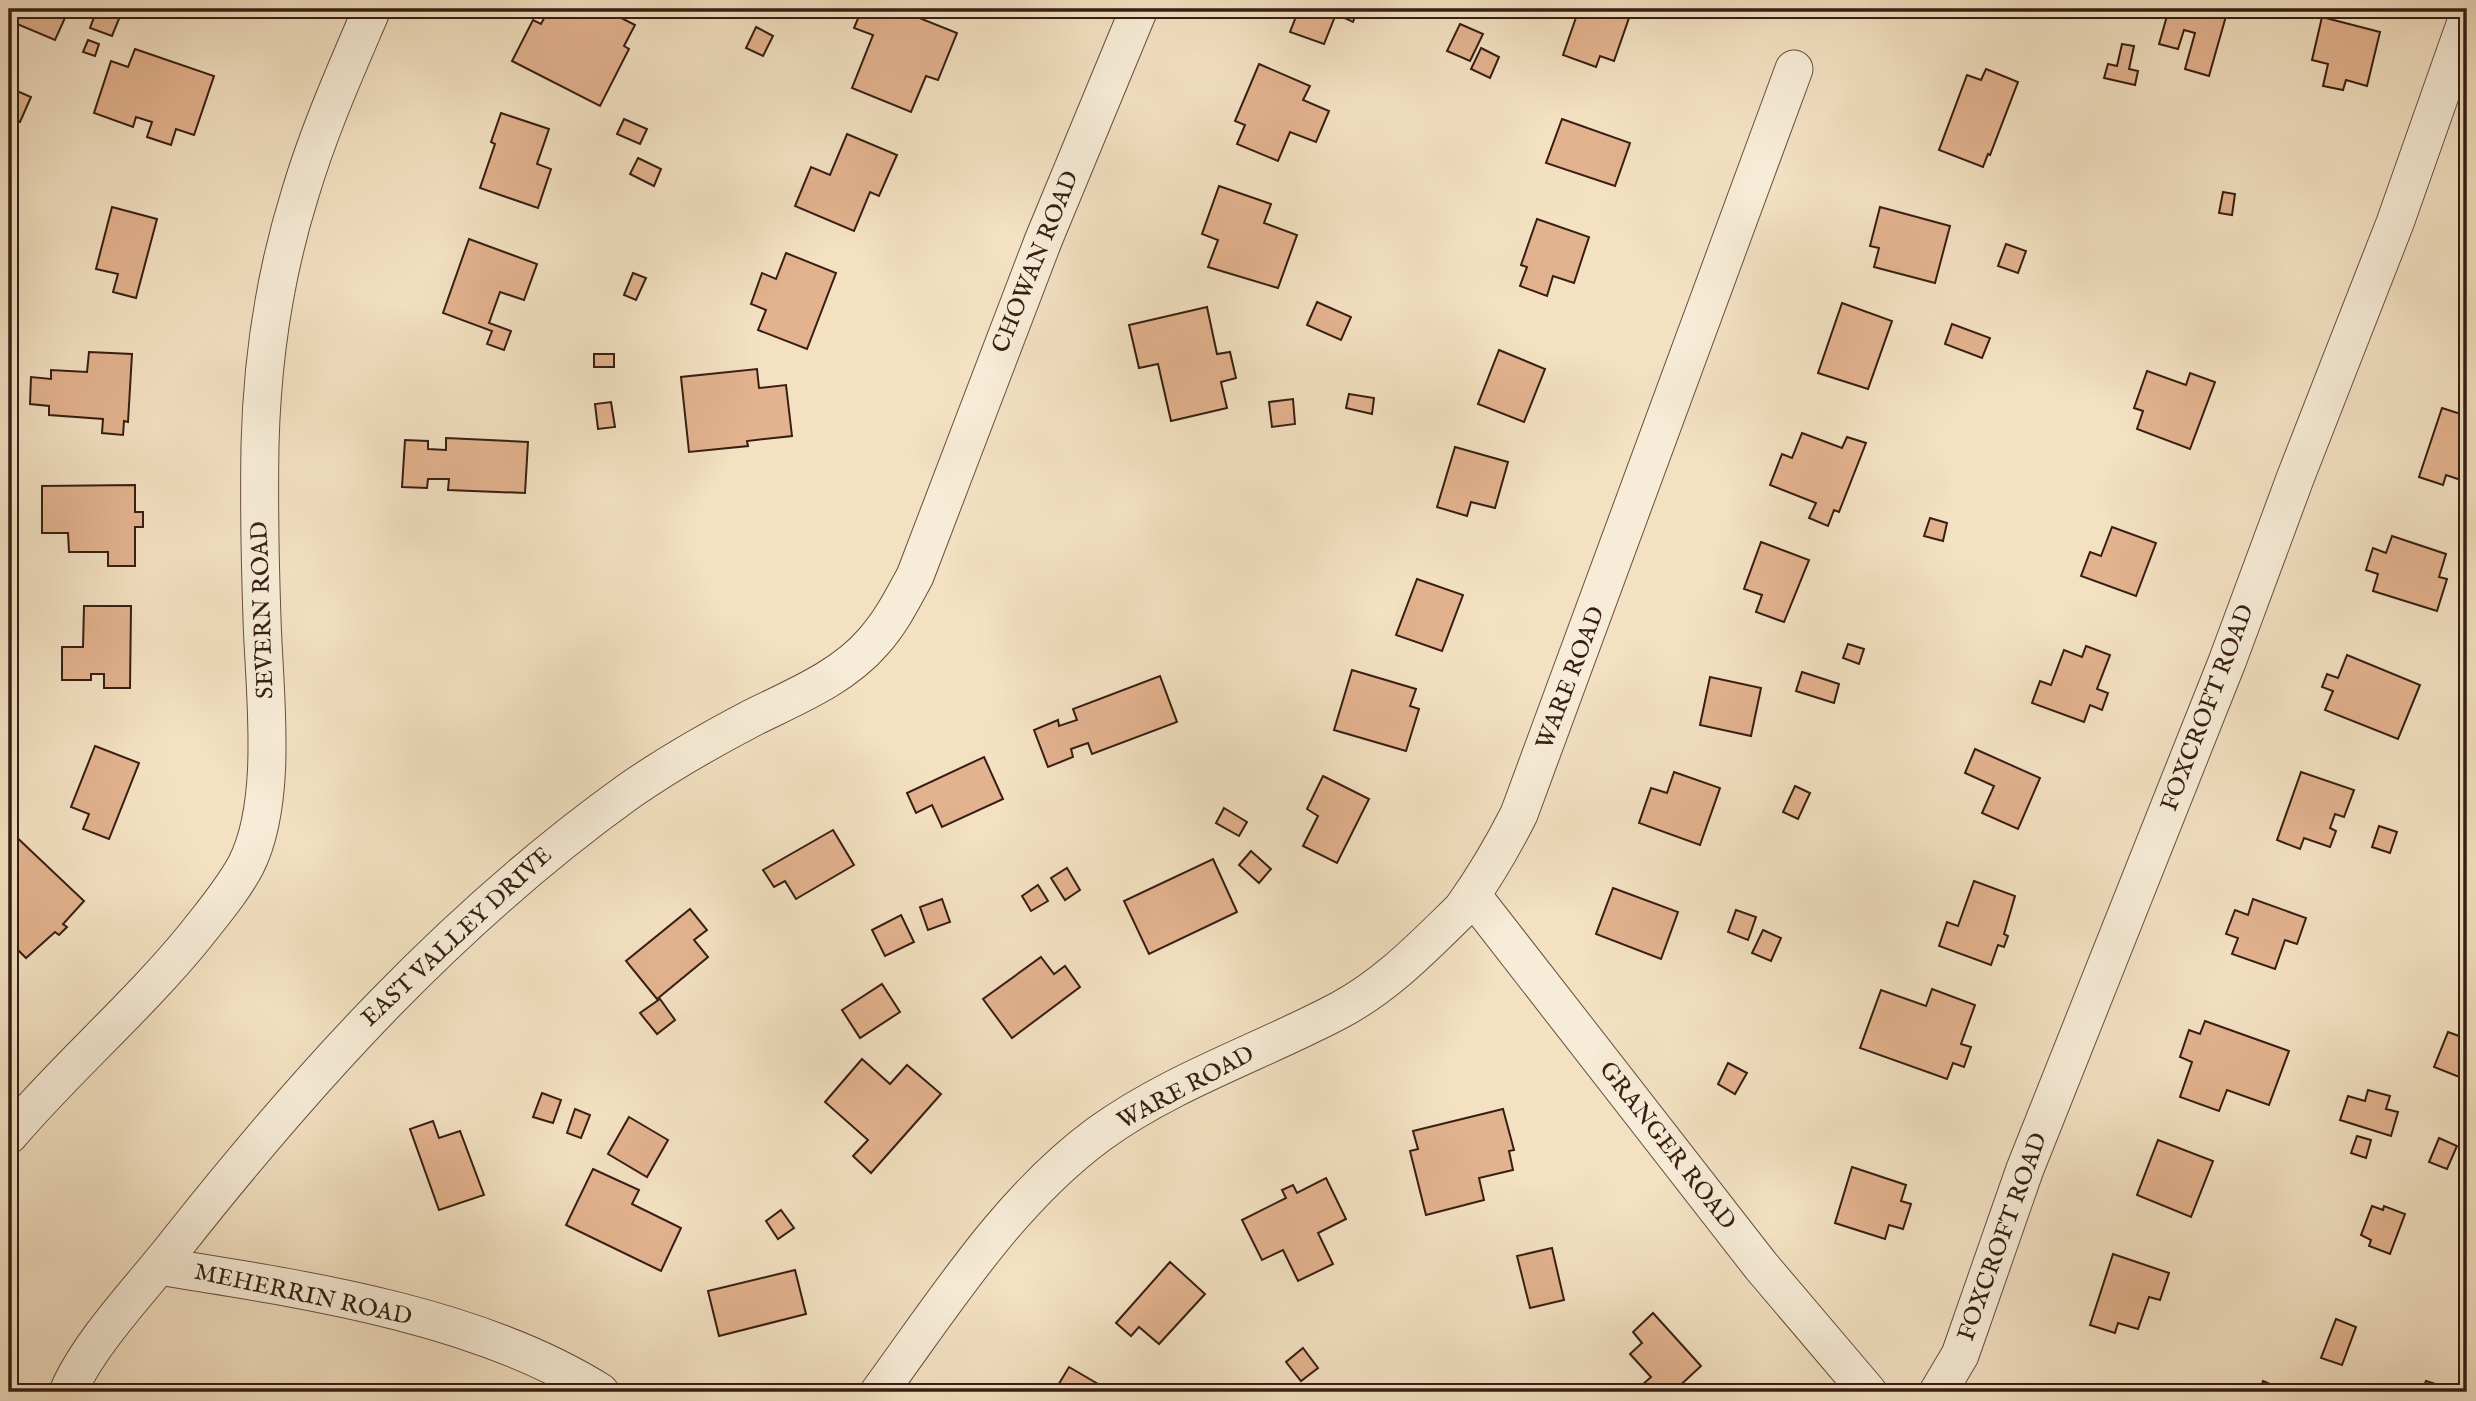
<svg xmlns="http://www.w3.org/2000/svg" width="2476" height="1401" viewBox="0 0 2476 1401" font-family="'IM FELL English',serif">
<style>
.building{fill:#e3b38f;stroke:#371e13;stroke-width:2}
.lines{fill:none;stroke-linecap:round;stroke-linejoin:round}
.street-casing{stroke:#664f3f;stroke-width:39}
.street{stroke:#f7ecd7;stroke-width:37}
.labels{text-anchor:middle;dominant-baseline:central;stroke-width:5;stroke-linejoin:round;paint-order:stroke}
.street-label{font-size:24px;fill:#371e13;stroke:#f7ecd7}
</style>
<rect width="100%" height="100%" fill="#f3e1c2"/>
<filter id="stains"><feTurbulence type="fractalNoise" baseFrequency=".00286" numOctaves="4"/><feColorMatrix values="0 0 0 0 .2 0 0 0 0 .09 0 0 0 0 .02 0 0 0 .5 -.17"/></filter>
<radialGradient id="worn" r=".72"><stop offset=".6" stop-color="#630" stop-opacity="0"/><stop offset="1" stop-color="#630" stop-opacity=".3"/></radialGradient>
<g class="building">
<polygon points="9,9 69,9 55,40 10,21 13,13"/>
<polygon points="97,9 123,9 112,36 90,28"/>
<polygon points="549,9 604,9 635,25 624,46 629,49 600,106 512,61 533,20 541,24"/>
<polygon points="862,9 897,9 957,33 938,80 926,76 911,112 852,88 873,35 854,28"/>
<polygon points="1299,9 1358,9 1353,22 1336,14 1324,44 1290,32"/>
<polygon points="1579,9 1613,9 1630,15 1614,61 1600,56 1596,67 1563,55"/>
<polygon points="2169,9 2228,9 2209,76 2185,69 2195,33 2184,30 2178,49 2159,44"/>
<polygon points="2322,17 2380,32 2367,86 2346,80 2343,90 2323,86 2328,64 2312,60"/>
<polygon points="1460,24 1483,34 1470,61 1447,51"/>
<polygon points="756,27 773,36 763,56 746,48"/>
<polygon points="88,40 99,44 95,56 83,52"/>
<polygon points="2122,44 2134,46 2129,69 2138,71 2135,85 2104,78 2108,64 2117,66"/>
<polygon points="1481,48 1499,57 1490,78 1471,69"/>
<polygon points="135,49 214,76 194,135 176,129 171,145 147,137 152,122 136,117 133,127 94,113 111,61 128,67"/>
<polygon points="1259,64 1310,86 1303,100 1329,111 1316,142 1290,132 1278,161 1237,144 1245,125 1235,121"/>
<polygon points="1986,69 2018,82 1990,155 1988,154 1983,167 1939,150 1967,75 1981,80"/>
<polygon points="10,88 31,97 20,122 9,118"/>
<polygon points="501,113 549,129 537,164 551,169 538,208 480,188 495,144 491,142"/>
<polygon points="624,119 647,129 640,144 617,134"/>
<polygon points="1562,119 1630,143 1615,186 1546,163"/>
<polygon points="847,134 897,155 879,196 870,192 854,231 795,206 811,167 830,175"/>
<polygon points="638,158 661,169 654,186 630,174"/>
<polygon points="1219,186 1271,204 1264,223 1297,235 1278,288 1208,267 1218,240 1202,234"/>
<polygon points="2223,192 2235,194 2232,215 2219,213"/>
<polygon points="112,207 157,219 136,298 113,292 118,274 96,269"/>
<polygon points="1880,207 1950,226 1935,283 1874,267 1879,248 1870,246"/>
<polygon points="1537,219 1589,237 1574,283 1553,276 1547,296 1520,286 1527,267 1521,265"/>
<polygon points="469,239 537,264 524,300 500,292 489,323 511,331 504,350 487,344 492,331 443,313"/>
<polygon points="2006,244 2026,251 2018,273 1998,266"/>
<polygon points="786,253 836,273 807,349 758,330 766,310 751,304 762,273 776,279"/>
<polygon points="633,273 646,278 636,300 624,295"/>
<polygon points="1317,302 1351,317 1341,340 1307,325"/>
<polygon points="1842,303 1892,321 1868,389 1818,373"/>
<polygon points="1207,307 1217,354 1230,352 1236,378 1221,382 1227,408 1171,421 1158,364 1139,368 1129,325"/>
<polygon points="1952,324 1990,338 1982,358 1945,344"/>
<polygon points="1499,350 1545,369 1524,422 1478,404"/>
<polygon points="89,352 132,354 128,422 124,421 123,435 102,433 103,419 49,415 49,406 30,404 31,377 51,379 51,370 87,372"/>
<rect x="594" y="354" width="20" height="13"/>
<polygon points="757,369 759,388 786,385 792,436 747,441 748,446 689,452 681,377"/>
<polygon points="2147,371 2186,385 2190,373 2215,382 2190,449 2137,429 2143,411 2134,408"/>
<polygon points="1349,394 1374,398 1372,414 1346,408"/>
<polygon points="1293,399 1295,424 1272,427 1269,402"/>
<polygon points="611,402 615,427 598,429 595,404"/>
<polygon points="2442,408 2467,416 2467,482 2446,475 2443,485 2419,477"/>
<polygon points="1802,433 1842,448 1847,437 1866,443 1839,512 1834,510 1828,526 1809,518 1816,503 1770,485 1782,454 1792,458"/>
<polygon points="446,438 528,442 525,493 448,490 449,479 428,479 427,488 402,487 405,440 428,441 428,449 446,450"/>
<polygon points="1455,447 1508,462 1495,508 1471,502 1467,516 1437,507"/>
<polygon points="135,485 135,512 143,512 143,527 135,527 135,566 108,566 108,552 69,552 68,533 42,533 42,486"/>
<polygon points="1930,518 1947,523 1943,541 1924,536"/>
<polygon points="2112,527 2156,543 2136,596 2081,576 2090,552 2101,556"/>
<polygon points="2392,536 2446,554 2439,577 2447,579 2437,611 2373,591 2378,574 2366,570 2373,548 2386,553"/>
<polygon points="1761,542 1809,560 1784,622 1756,612 1762,595 1744,589"/>
<polygon points="1417,579 1463,595 1442,651 1396,635"/>
<polygon points="84,606 131,606 130,688 104,688 104,674 91,674 91,680 62,680 62,647 83,647"/>
<polygon points="1848,644 1864,649 1859,664 1843,658"/>
<polygon points="2086,646 2110,655 2097,689 2108,693 2102,710 2090,705 2084,722 2032,703 2040,681 2051,685 2064,650 2082,657"/>
<polygon points="2347,655 2420,685 2398,739 2325,710 2333,691 2322,687 2327,674 2338,678"/>
<polygon points="1352,670 1416,689 1410,706 1419,709 1406,751 1334,730"/>
<polygon points="1802,672 1839,684 1834,703 1796,691"/>
<polygon points="1160,676 1177,722 1092,754 1088,743 1071,749 1073,757 1048,767 1034,730 1058,720 1059,726 1077,720 1073,709"/>
<polygon points="1710,677 1761,688 1751,736 1700,725"/>
<polygon points="95,746 139,763 109,839 83,829 89,814 71,807"/>
<polygon points="1975,749 2040,778 2018,829 1982,813 1994,786 1965,773"/>
<polygon points="984,757 1003,799 942,827 932,805 916,813 907,793"/>
<polygon points="1674,772 1720,788 1700,845 1639,823 1651,788 1667,793"/>
<polygon points="2301,772 2354,790 2344,817 2335,814 2330,828 2336,831 2330,847 2304,838 2300,849 2277,840"/>
<polygon points="1323,776 1369,799 1337,863 1303,846 1318,816 1307,809"/>
<polygon points="1795,786 1810,793 1798,819 1783,812"/>
<polygon points="1224,808 1247,822 1239,836 1216,823"/>
<polygon points="2379,826 2397,832 2390,853 2372,847"/>
<polygon points="9,830 84,901 63,924 67,927 59,935 55,932 26,958 9,941"/>
<polygon points="833,830 854,865 796,899 785,881 774,887 763,870"/>
<polygon points="1251,851 1271,869 1259,883 1239,865"/>
<polygon points="1213,859 1237,912 1149,954 1124,901"/>
<polygon points="1067,868 1080,890 1065,900 1051,878"/>
<polygon points="1974,881 2015,896 2004,934 2008,936 2004,947 1998,945 1991,965 1939,946 1947,922 1958,926"/>
<polygon points="1038,885 1048,901 1031,911 1022,896"/>
<polygon points="1613,888 1678,912 1661,959 1596,934"/>
<polygon points="942,899 950,922 928,930 920,907"/>
<polygon points="2253,899 2306,918 2297,944 2285,940 2275,969 2232,954 2238,938 2226,934 2235,910 2248,915"/>
<polygon points="690,909 707,930 694,940 708,957 657,999 626,961"/>
<polygon points="1736,910 1756,917 1748,940 1728,932"/>
<polygon points="901,915 914,942 885,956 872,930"/>
<polygon points="1763,930 1781,938 1771,961 1752,953"/>
<polygon points="1041,957 1054,974 1065,966 1080,987 1012,1038 983,999"/>
<polygon points="882,984 900,1012 860,1038 842,1010"/>
<polygon points="1932,989 1975,1005 1961,1044 1971,1047 1964,1067 1953,1063 1947,1079 1860,1048 1881,990 1926,1006"/>
<polygon points="660,999 675,1020 657,1034 640,1013"/>
<polygon points="2205,1021 2289,1051 2269,1105 2227,1090 2219,1111 2180,1097 2192,1062 2180,1057 2189,1030 2200,1034"/>
<polygon points="2448,1032 2467,1039 2467,1080 2434,1067"/>
<polygon points="862,1059 890,1084 907,1065 941,1094 871,1173 853,1156 868,1140 825,1102"/>
<polygon points="1728,1063 1747,1073 1735,1094 1718,1084"/>
<polygon points="2368,1090 2390,1096 2386,1109 2398,1112 2391,1136 2340,1120 2348,1096 2365,1101"/>
<polygon points="542,1093 561,1100 553,1123 533,1117"/>
<polygon points="575,1109 590,1115 581,1138 567,1133"/>
<polygon points="1503,1109 1514,1150 1509,1151 1513,1170 1479,1178 1484,1200 1426,1215 1410,1151 1418,1149 1413,1131"/>
<polygon points="629,1117 668,1140 647,1177 608,1154"/>
<polygon points="433,1121 439,1138 460,1131 484,1195 439,1210 410,1129"/>
<polygon points="2357,1136 2371,1140 2366,1158 2351,1153"/>
<polygon points="2439,1138 2457,1146 2447,1169 2429,1162"/>
<polygon points="2158,1140 2213,1161 2191,1217 2137,1195"/>
<polygon points="1852,1167 1906,1185 1901,1201 1911,1204 1903,1229 1889,1225 1885,1239 1835,1223"/>
<polygon points="593,1169 639,1190 632,1204 681,1228 661,1271 566,1225"/>
<polygon points="1326,1178 1346,1219 1318,1233 1333,1264 1298,1281 1283,1250 1262,1260 1242,1220 1286,1198 1282,1190 1293,1185 1297,1193"/>
<polygon points="2372,1206 2383,1210 2384,1206 2405,1214 2390,1254 2369,1246 2371,1240 2361,1235"/>
<polygon points="781,1210 794,1228 778,1239 766,1221"/>
<polygon points="1552,1248 1564,1300 1530,1308 1517,1256"/>
<polygon points="2113,1254 2169,1273 2160,1300 2149,1297 2138,1329 2118,1323 2115,1333 2090,1325"/>
<polygon points="1170,1262 1205,1294 1159,1344 1139,1327 1131,1336 1116,1323"/>
<polygon points="795,1270 806,1314 719,1336 708,1291"/>
<polygon points="1653,1313 1701,1366 1673,1392 1647,1392 1641,1386 1651,1377 1630,1354 1642,1343 1633,1332"/>
<polygon points="2336,1319 2356,1327 2342,1365 2321,1358"/>
<polygon points="1303,1348 1318,1368 1301,1381 1286,1362"/>
<polygon points="1069,1367 1110,1391 1109,1392 1054,1392"/>
<polygon points="2263,1381 2281,1389 2279,1392 2259,1392"/>
<polygon points="2426,1381 2460,1392 2422,1392"/>
</g>
<g class="lines">
<defs>
<g id="street">
<polyline points="1472,895 1761,1266 1868,1392"/>
<path d="M9,1135C68,1066 138,1006 195,936C213,913 232,891 246,865C279,800 264,690 262,619C260,561 259,503 260,445C262,361 275,274 300,194C319,130 346,70 372,9"/>
<path d="M159,1266C302,1289 476,1314 600,1392"/>
<path d="M68,1392C88,1344 141,1289 174,1247C308,1077 452,918 629,791C668,764 710,740 752,718C794,697 842,678 873,642C891,622 902,600 915,576L1043,241L1139,9"/>
<path d="M879,1392C945,1302 1008,1201 1099,1134C1172,1081 1261,1052 1340,1010C1388,984 1424,946 1462,909C1484,878 1502,848 1519,814L1794,69"/>
<polyline points="1938,1392 1960,1355 2025,1169 2227,662 2296,476 2395,223 2467,19"/>
</g>
</defs>
<use href="#street" class="street-casing"/>
<use href="#street" class="street"/>
</g>
<g class="labels">
<g class="street-label">
<text transform="translate(1036 262) rotate(-68)">CHOWAN ROAD</text>
<text transform="translate(263 610) rotate(-92)">SEVERN ROAD</text>
<text transform="translate(1571 678) rotate(-69)">WARE ROAD</text>
<text transform="translate(2208 708) rotate(-69)">FOXCROFT ROAD</text>
<text transform="translate(457 937) rotate(-43)">EAST VALLEY DRIVE</text>
<text transform="translate(1186 1088) rotate(-28)">WARE ROAD</text>
<text transform="translate(1667 1146) rotate(52)">GRANGER ROAD</text>
<text transform="translate(2003 1237) rotate(-70)">FOXCROFT ROAD</text>
<text transform="translate(303 1295) rotate(12)">MEHERRIN ROAD</text>
</g>
</g>
<rect width="2476" height="1401" fill="none" stroke="#f3e1c2" stroke-width="35"/>
<rect x="10" y="10" width="2455" height="1380" fill="none" stroke="#371e13" stroke-width="3.5"/>
<rect x="18" y="18" width="2441" height="1366" fill="none" stroke="#371e13" stroke-width="2"/>
<rect width="100%" height="100%" filter="url(#stains)"/>
<rect width="100%" height="100%" fill="url(#worn)"/>
</svg>
